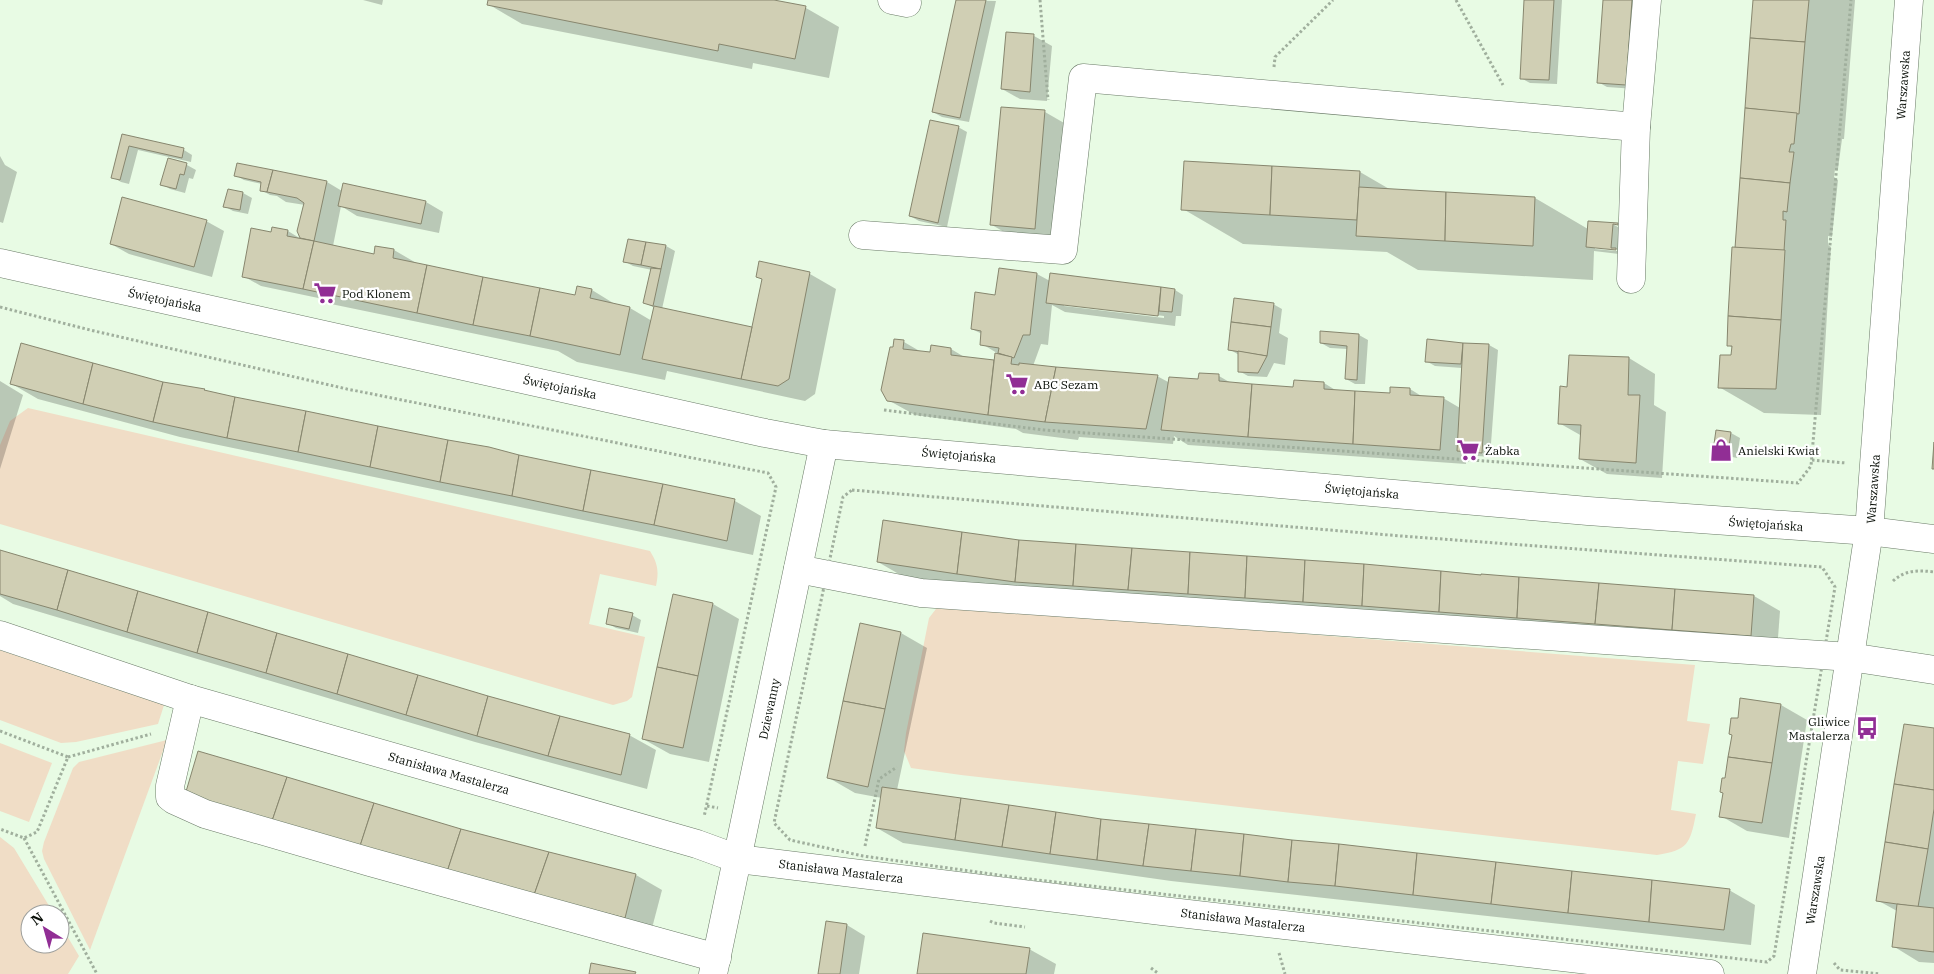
<svg xmlns="http://www.w3.org/2000/svg" width="1934" height="974" viewBox="0 0 1934 974" font-family="'IBM Plex Serif',serif">
<style>
.green{fill:#f0ddc6}
.shadow{fill:#0003;fill-rule:evenodd}
.building{fill:#d0cfb4;stroke:#87866e}
.lines{fill:none;stroke-linecap:round;stroke-linejoin:round}
.minor-casing{stroke:#6a7a67;stroke-width:29}
.path{stroke:#a0af9d;stroke-width:3;stroke-dasharray:2.5 2.5;stroke-linecap:butt}
.minor{stroke:#fff;stroke-width:28}
.labels{text-anchor:middle;dominant-baseline:central;stroke-width:4.5;stroke-linejoin:round;paint-order:stroke}
.street-label{font-size:12px;fill:#090f08;stroke:#fff}
.poi-label{font-size:12px;fill:#090f08;stroke:#fff;text-anchor:start}
</style>
<rect width="100%" height="100%" fill="#e8fbe4"/>
<g class="green">
<path d="M28,408L650,551C658,564 659,571 656,586L600,574L589,624L645,637L632,697L627,701L613,705L0,524V445L10,421Z"/>
<path d="M939,605L1695,665L1687,721L1710,724L1703,764L1678,761L1671,810L1696,814C1690,844 1688,850 1657,855L961,775L911,768L904,751L906,733L929,618Z"/>
<polygon points="0,650 164,705 158,724 76,742 61,743 0,720"/>
<polygon points="167,740 90,950 44,859 42,851 44,842 73,768 79,762"/>
<polygon points="0,743 52,763 29,822 0,811"/>
<polygon points="0,837 14,848 54,914 30,914 30,944 60,944 60,924 79,956 68,974 0,974"/>
</g>
<g class="shadow">
<polygon points="363,0 383,0 382,5"/>
<polygon points="489,0 767,0 806,8 839,27 829,78 753,63 752,69 522,24 488,4"/>
<polygon points="958,0 996,1 969,122 942,117 933,112"/>
<polygon points="1525,0 1562,0 1557,84 1530,83 1521,78"/>
<polygon points="1604,0 1640,0 1635,89 1607,87 1598,82"/>
<polygon points="1754,0 1855,0 1844,139 1842,139 1838,169 1835,169 1834,177 1838,180 1832,237 1828,236 1828,245 1831,247 1821,415 1764,413 1719,387 1732,357 1733,348 1728,345"/>
<polygon points="1034,36 1052,46 1047,101 1020,99 1002,89"/>
<polygon points="1045,112 1071,127 1061,244 1018,240 992,225"/>
<polygon points="958,127 967,132 947,227 919,221 910,216"/>
<polygon points="123,135 184,150 192,155 191,162 138,150 129,184 121,182 113,177"/>
<polygon points="0,156 5,165 17,172 3,223 0,222"/>
<polygon points="168,160 187,165 196,170 193,179 189,178 185,193 170,189 162,184"/>
<path d="M1360,172L1391,190L1535,198L1588,229L1613,224L1621,229L1619,254L1594,251L1593,280L1418,270L1387,252L1243,244L1183,209ZM1595,247L1617,249V251L1595,249Z"/>
<polygon points="235,175 327,182 342,191 426,202 443,212 439,233 357,216 341,206 333,246 375,255 376,247 394,250 418,264 576,297 592,290 618,306 630,308 652,321 655,308 645,303 652,270 633,266 624,261 629,240 666,246 675,251 662,309 753,329 763,280 758,277 760,263 810,274 836,289 815,394 805,401 667,371 665,380 577,362 558,351 331,304 323,299 261,286 243,276 272,234 288,231 301,239 299,231 305,205 286,202 277,196 270,195 261,190 262,184 244,180"/>
<polygon points="229,190 243,193 252,198 248,214 233,211 224,206"/>
<polygon points="206,221 224,231 212,277 129,254 111,244"/>
<path d="M1037,274L1050,281L1051,275L1175,290L1183,295L1181,316H1176L1175,326L1065,312L1052,305L1048,345L1041,344L1033,366L1157,376L1170,383L1199,381L1219,376L1231,383L1295,388L1324,383L1337,391L1391,395V388L1410,389L1423,397L1443,398L1460,408L1462,368L1435,366L1426,361L1428,341L1489,345L1498,350L1490,457L1466,455V464L1188,445L1174,436L1173,444L1079,437L1078,440L1023,433L1016,429L915,415L888,400L895,340L904,342L923,353L931,354L932,347L951,349L966,358L996,362L997,353L982,344V334L972,329L996,296ZM1064,304L1164,316V318L1064,306Z"/>
<polygon points="1273,304 1282,309 1279,333 1288,338 1285,365 1274,363 1267,377 1248,376 1239,371 1239,355 1229,349"/>
<polygon points="1321,332 1359,335 1368,340 1365,384 1355,384 1346,379 1348,349 1330,348 1321,343"/>
<polygon points="1570,356 1629,358 1655,374 1654,405 1666,412 1662,478 1607,474 1580,459 1582,436 1559,423 1568,388"/>
<polygon points="0,381 23,395 0,469"/>
<polygon points="163,383 622,477 623,476 735,501 761,516 753,555 180,437 38,399 12,384"/>
<polygon points="1717,432 1731,433 1740,438 1737,458 1723,455 1714,450"/>
<polygon points="1019,541 1335,563 1754,596 1780,611 1777,651 1042,596 904,577 878,562"/>
<polygon points="0,551 456,688 629,735 656,750 647,789 475,742 13,604 0,596"/>
<polygon points="674,596 713,604 739,619 709,762 670,754 643,739"/>
<polygon points="632,615 641,620 638,633 616,628 607,623"/>
<polygon points="901,633 927,648 897,790 1101,820 1729,890 1755,905 1751,945 1171,881 903,843 877,828 882,798 855,793 829,778"/>
<polygon points="1781,705 1807,720 1789,838 1747,831 1721,816 1733,736 1739,719"/>
<polygon points="1934,730 1934,963 1919,962 1893,946 1897,911 1877,900"/>
<polygon points="460,830 636,875 662,890 651,932 475,886"/>
<polygon points="847,925 865,936 859,974 819,974"/>
<polygon points="1029,949 1056,964 1054,974 918,974"/>
</g>
<g class="building">
<polygon points="488,0 774,0 806,6 795,59 719,44 718,51 487,5"/>
<polygon points="956,0 986,0 960,118 932,112"/>
<polygon points="1524,0 1554,0 1549,80 1520,79"/>
<polygon points="1603,0 1632,0 1626,85 1597,83"/>
<polygon points="1753,0 1809,0 1805,42 1750,38"/>
<polygon points="1006,32 1034,34 1030,92 1001,89"/>
<polygon points="1750,38 1805,42 1799,114 1745,108"/>
<polygon points="1001,107 1045,110 1035,229 990,225"/>
<polygon points="1745,108 1797,113 1794,144 1791,144 1789,152 1794,152 1790,183 1740,178"/>
<polygon points="930,120 959,126 938,223 909,216"/>
<polygon points="122,134 184,148 182,158 129,146 120,180 111,178"/>
<polygon points="168,158 187,163 184,175 180,174 176,189 160,185"/>
<polygon points="1184,161 1272,166 1270,215 1181,210"/>
<polygon points="237,163 273,170 267,192 260,191 261,182 234,176"/>
<polygon points="1272,166 1360,171 1357,220 1270,215"/>
<polygon points="273,170 327,181 314,241 300,238 297,231 304,203 297,198 267,192"/>
<polygon points="1740,178 1790,183 1787,212 1783,211 1783,220 1786,220 1784,251 1735,248"/>
<polygon points="343,183 426,201 421,224 338,206"/>
<polygon points="1359,187 1446,192 1445,241 1356,236"/>
<polygon points="228,189 243,192 240,210 223,207"/>
<polygon points="1446,192 1535,197 1533,246 1445,241"/>
<polygon points="122,197 207,220 194,267 110,244"/>
<polygon points="1588,221 1618,223 1618,225 1613,224 1611,248 1616,248 1616,250 1586,247"/>
<polygon points="272,227 288,230 287,236 314,241 303,289 242,277 251,228 271,232"/>
<polygon points="628,239 646,242 641,265 623,262"/>
<polygon points="314,241 374,254 375,246 394,249 393,258 427,265 417,313 303,289"/>
<polygon points="646,242 666,245 661,269 641,265"/>
<polygon points="1732,247 1785,250 1781,320 1728,316"/>
<polygon points="759,261 810,272 789,379 778,386 741,379 762,279 756,277"/>
<polygon points="427,265 483,277 473,325 417,313"/>
<polygon points="651,268 661,269 653,306 643,303"/>
<polygon points="999,268 1037,273 1030,335 1023,335 1014,358 998,353 999,348 980,345 981,331 971,329 975,292 995,295"/>
<polygon points="1050,273 1161,287 1158,316 1046,303"/>
<polygon points="483,277 540,288 530,336 473,325"/>
<polygon points="577,286 592,289 590,298 630,307 620,355 530,336 540,288 575,295"/>
<polygon points="1161,287 1175,289 1172,312 1159,311"/>
<polygon points="1234,298 1274,303 1271,327 1231,322"/>
<polygon points="654,306 752,327 741,379 642,359"/>
<polygon points="1728,316 1781,320 1776,389 1718,388 1720,355 1731,355 1732,346 1727,346"/>
<polygon points="1231,322 1271,327 1267,356 1228,350"/>
<polygon points="1320,331 1359,334 1357,380 1345,379 1347,346 1320,343"/>
<polygon points="894,339 904,340 903,349 930,352 931,345 951,348 951,355 994,360 988,415 887,401 881,390 890,347 893,347"/>
<polygon points="1427,339 1463,343 1461,364 1425,362"/>
<polygon points="21,343 93,363 83,404 10,384"/>
<polygon points="1463,343 1489,344 1482,453 1457,451"/>
<polygon points="1238,351 1267,356 1258,373 1238,372"/>
<polygon points="995,353 1012,357 1011,364 1019,365 1019,363 1056,367 1045,422 988,415"/>
<polygon points="1569,355 1629,357 1628,395 1640,395 1636,463 1579,459 1581,425 1558,424 1560,386 1567,387"/>
<polygon points="93,363 163,382 153,422 83,404"/>
<polygon points="1056,367 1158,375 1146,429 1045,422"/>
<polygon points="1199,373 1219,374 1219,381 1252,384 1248,437 1161,430 1169,377 1198,379"/>
<polygon points="1294,380 1324,382 1324,389 1355,391 1353,444 1248,437 1252,384 1293,387"/>
<polygon points="163,382 205,389 204,390 235,397 227,438 153,422"/>
<polygon points="1390,387 1410,388 1410,395 1444,397 1440,450 1353,444 1355,391 1390,393"/>
<polygon points="235,397 306,411 298,452 227,438"/>
<polygon points="306,411 378,426 370,467 298,452"/>
<polygon points="378,426 448,440 440,482 370,467"/>
<polygon points="1716,430 1731,432 1728,454 1713,451"/>
<polygon points="448,440 489,447 519,455 512,496 440,482"/>
<polygon points="1934,442 1934,469 1932,469"/>
<polygon points="519,455 591,470 583,511 512,496"/>
<polygon points="591,470 663,484 654,525 583,511"/>
<polygon points="663,484 735,499 727,541 654,525"/>
<polygon points="883,520 962,532 957,574 877,562"/>
<polygon points="962,532 1019,540 1015,582 957,574"/>
<polygon points="1019,540 1076,544 1073,586 1015,582"/>
<polygon points="1076,544 1132,548 1128,590 1073,586"/>
<polygon points="1132,548 1190,552 1188,594 1128,590"/>
<polygon points="0,550 68,570 57,610 0,594"/>
<polygon points="1190,552 1247,556 1245,598 1188,594"/>
<polygon points="1247,556 1305,560 1303,602 1245,598"/>
<polygon points="1305,560 1364,564 1362,606 1303,602"/>
<polygon points="1364,564 1441,571 1439,612 1362,606"/>
<polygon points="68,570 138,591 127,632 57,610"/>
<polygon points="1441,571 1481,575 1481,574 1519,577 1517,618 1439,612"/>
<polygon points="1519,577 1599,583 1595,624 1517,618"/>
<polygon points="1599,583 1675,589 1672,630 1595,624"/>
<polygon points="1675,589 1754,595 1751,636 1672,630"/>
<polygon points="138,591 208,612 197,653 127,632"/>
<polygon points="673,594 713,603 698,676 657,667"/>
<polygon points="609,608 633,613 629,629 606,624"/>
<polygon points="208,612 277,633 266,673 197,653"/>
<polygon points="860,623 901,632 885,709 843,701"/>
<polygon points="277,633 348,654 337,694 266,673"/>
<polygon points="348,654 418,675 406,715 337,694"/>
<polygon points="657,667 698,676 683,748 642,739"/>
<polygon points="418,675 488,696 477,736 406,715"/>
<polygon points="488,696 560,716 548,756 477,736"/>
<polygon points="1740,698 1781,704 1772,763 1728,757 1732,735 1729,734 1731,718 1738,718"/>
<polygon points="843,701 885,709 868,787 827,778"/>
<polygon points="560,716 630,734 621,775 548,756"/>
<polygon points="1904,724 1934,728 1934,790 1894,784"/>
<polygon points="198,751 287,777 272,821 185,795"/>
<polygon points="1728,757 1772,763 1762,823 1719,817 1723,793 1720,792 1722,778 1725,778"/>
<polygon points="287,777 374,803 360,846 272,821"/>
<polygon points="1894,784 1934,790 1934,809 1928,849 1885,842"/>
<polygon points="882,787 961,798 955,840 876,828"/>
<polygon points="961,798 1009,805 1002,847 955,840"/>
<polygon points="374,803 461,829 447,872 360,846"/>
<polygon points="1009,805 1056,812 1050,854 1002,847"/>
<polygon points="1056,812 1101,819 1097,860 1050,854"/>
<polygon points="1101,819 1149,824 1143,866 1097,860"/>
<polygon points="1149,824 1196,829 1191,871 1143,866"/>
<polygon points="461,829 549,852 534,895 447,872"/>
<polygon points="1196,829 1244,834 1240,876 1191,871"/>
<polygon points="1244,834 1292,840 1288,882 1240,876"/>
<polygon points="1292,840 1339,844 1335,886 1288,882"/>
<polygon points="1885,842 1928,849 1918,907 1876,901"/>
<polygon points="1339,844 1417,853 1413,895 1335,886"/>
<polygon points="549,852 636,874 625,918 534,895"/>
<polygon points="1417,853 1496,862 1491,904 1413,895"/>
<polygon points="1496,862 1572,871 1568,913 1491,904"/>
<polygon points="1572,871 1652,880 1649,922 1568,913"/>
<polygon points="1652,880 1730,889 1724,930 1649,922"/>
<polygon points="1897,904 1934,908 1934,952 1892,947"/>
<polygon points="826,921 847,924 840,974 818,974"/>
<polygon points="923,933 1030,948 1026,974 917,974"/>
<polygon points="591,963 636,972 635,974 589,974"/>
</g>
<g class="lines">
<defs>
<g id="minor">
<polyline points="892,0 907,3"/>
<polyline points="863,235 1063,250 1083,78 1636,127"/>
<polyline points="0,263 765,433 824,444 1588,511 1869,531 1934,539"/>
<polyline points="1631,279 1636,127 1647,0"/>
<polyline points="798,569 921,593 1850,657 1934,670"/>
<polyline points="0,635 190,699 697,844 738,859 1162,911 1710,974"/>
<polyline points="190,699 170,786 170,797 174,800 205,814 370,862 717,958"/>
<polyline points="713,974 824,444"/>
<polyline points="1802,974 1869,531 1909,0"/>
</g>
</defs>
<use href="#minor" class="minor-casing"/>
<g class="path">
<polyline points="1040,0 1048,100"/>
<polyline points="1456,0 1503,85"/>
<polyline points="1274,67 1275,57 1333,0"/>
<polyline points="0,307 90,330 347,389 768,473 776,487 704,817"/>
<polyline points="884,410 1044,430 1798,483 1811,466 1851,0"/>
<polyline points="1812,460 1846,463"/>
<polygon points="852,490 1401,536 1822,567 1835,587 1774,956 1767,962 1020,878 863,856 790,840 774,823 843,497"/>
<path d="M1893,581C1905,570 1918,570 1934,572"/>
<polyline points="0,731 68,757 37,832 24,838 0,829"/>
<polyline points="68,757 151,734"/>
<polyline points="707,806 718,808"/>
<polyline points="24,838 97,974"/>
<polyline points="865,846 879,779 897,767"/>
<polyline points="990,921 994,923 1025,927"/>
<polyline points="1279,953 1285,974"/>
<polyline points="1834,963 1840,970 1880,974"/>
<polyline points="1151,968 1159,974"/>
</g>
<use href="#minor" class="minor"/>
</g>
<defs>
<symbol id="supermarket-bare" viewBox="-9 -9 18 18"><path d="M-6-5.5h2.5l.6 2H6L4.5 2H-2.5L-4.4-4H-6ZM-1.5 3.2a1.3 1.3 0 1 0 .1 0ZM3 3.2a1.3 1.3 0 1 0 .1 0Z" fill="#912e95" stroke="#fff" stroke-width="2.5" paint-order="stroke"/></symbol>
<symbol id="shop-bare" viewBox="-9 -9 18 18"><path d="M-5-2.5h2.3a2.7 3.5 0 0 1 5.4 0H5L5.5 6h-11ZM-1.5-2.5h3a1.5 2.3 0 0 0-3 0Z" fill="#912e95" stroke="#fff" stroke-width="2.5" paint-order="stroke"/></symbol>
<symbol id="bus-bare" viewBox="-9 -9 18 18"><path d="M-5-6H5V4H4V6H2V4H-2V6H-4V4H-5ZM-3.5-4V0h7V-4ZM-3.5 1.2v1.5H-2V1.2ZM2 1.2v1.5H3.5V1.2Z" fill="#912e95" stroke="#fff" stroke-width="2.5" paint-order="stroke"/></symbol>
</defs>
<g fill-rule="evenodd">
<use href="#supermarket-bare" x="309" y="277" width="32" height="32"/>
<use href="#supermarket-bare" x="1001" y="368" width="32" height="32"/>
<use href="#supermarket-bare" x="1452" y="434" width="32" height="32"/>
<use href="#shop-bare" x="1705" y="434" width="32" height="32"/>
<use href="#bus-bare" x="1851" y="712" width="32" height="32"/>
</g>
<g class="labels">
<g class="street-label">
<text transform="translate(1903 85) rotate(-86)">Warszawska</text>
<text transform="translate(165 300) rotate(12)">Świętojańska</text>
<text transform="translate(560 387) rotate(12)">Świętojańska</text>
<text transform="translate(959 455) rotate(5)">Świętojańska</text>
<text transform="translate(1873 489) rotate(-86)">Warszawska</text>
<text transform="translate(1362 491) rotate(5)">Świętojańska</text>
<text transform="translate(1766 524) rotate(4)">Świętojańska</text>
<text transform="translate(769 709) rotate(-78)">Dziewanny</text>
<text transform="translate(449 773) rotate(16)">Stanisława Mastalerza</text>
<text transform="translate(841 871) rotate(7)">Stanisława Mastalerza</text>
<text transform="translate(1815 890) rotate(-81)">Warszawska</text>
<text transform="translate(1243 920) rotate(7)">Stanisława Mastalerza</text>
</g>
<g class="poi-label">
<text x="342" y="293">Pod Klonem</text>
<text x="1034" y="384">ABC Sezam</text>
<text x="1485" y="450">Żabka</text>
<text x="1738" y="450">Anielski Kwiat</text>
<text x="1850" y="721" text-anchor="end">Gliwice<tspan x="1850" dy="14">Mastalerza</tspan></text>
</g>
</g>
<g transform="translate(45 929) rotate(323)"><circle r="24" fill="#ffffff" stroke="#9d9f9c"/>
<path d="M0-4L9 19L0 12L-9 19Z" fill="#912e95"/>
<text y="-8" font-size="14" font-weight="bold" text-anchor="middle" fill="#090f08">N</text>
</g>
</svg>
